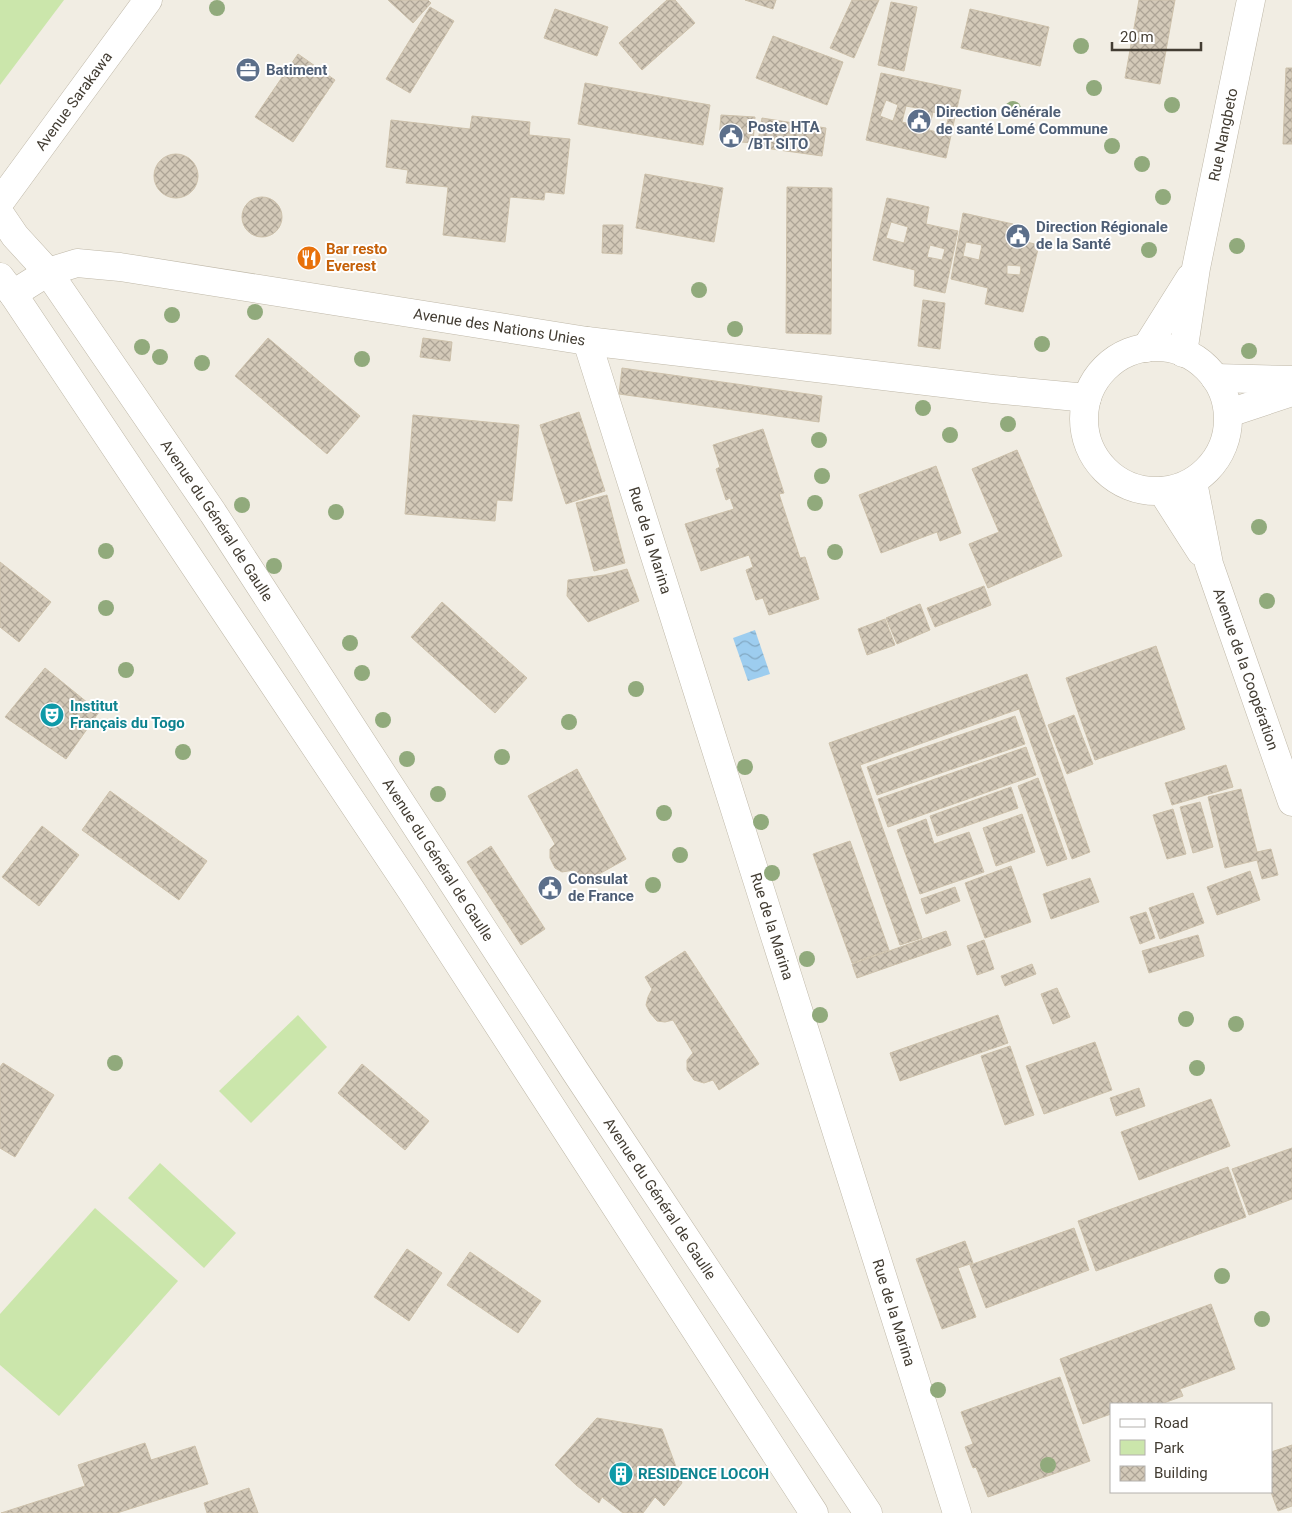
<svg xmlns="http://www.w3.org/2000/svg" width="1292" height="1513" viewBox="0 0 1292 1513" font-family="Roboto,sans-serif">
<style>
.green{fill:#cbe6ab}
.water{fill:url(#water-waves)}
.building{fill:url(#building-cross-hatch);stroke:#cdc1ab;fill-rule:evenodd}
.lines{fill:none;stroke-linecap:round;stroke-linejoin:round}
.minor-casing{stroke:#bfb8a8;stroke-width:29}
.minor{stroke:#fff;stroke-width:28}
.tree{fill:#91aa7c}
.labels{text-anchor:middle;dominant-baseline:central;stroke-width:4;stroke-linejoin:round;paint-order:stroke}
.service-label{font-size:15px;font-weight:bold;fill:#4e5e75;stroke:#fff;text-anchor:start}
.street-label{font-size:15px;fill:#433d33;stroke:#fff}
.food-label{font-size:15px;font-weight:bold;fill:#c56008;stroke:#fff;text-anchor:start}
.culture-label{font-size:15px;font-weight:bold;fill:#0d838f;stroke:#fff;text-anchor:start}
</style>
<defs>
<pattern id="water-waves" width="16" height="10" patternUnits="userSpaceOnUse" patternTransform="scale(1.25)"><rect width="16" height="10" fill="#9dcdef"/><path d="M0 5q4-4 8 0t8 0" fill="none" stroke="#82a8c2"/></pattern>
<pattern id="building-cross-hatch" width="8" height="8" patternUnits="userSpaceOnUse" patternTransform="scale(1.25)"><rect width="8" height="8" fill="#d3c9b8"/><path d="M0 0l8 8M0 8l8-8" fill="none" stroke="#ada496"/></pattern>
</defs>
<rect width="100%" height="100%" fill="#f1ede3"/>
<g class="green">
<polygon points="0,0 64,0 0,85"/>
<polygon points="298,1015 327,1047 251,1123 219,1091"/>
<polygon points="160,1163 236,1233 204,1268 128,1198"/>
<polygon points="95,1208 178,1281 59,1416 0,1365 0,1314"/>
</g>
<polygon class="water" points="755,630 770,674 748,681 733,638"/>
<g class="building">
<polygon points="388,0 428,0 431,3 413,23"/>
<polygon points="667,0 675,0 695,23 642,70 619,43"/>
<polygon points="745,0 776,0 773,9"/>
<polygon points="852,0 879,0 854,58 830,48"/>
<polygon points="1139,0 1175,0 1160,84 1125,78"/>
<polygon points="891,2 917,7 904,71 878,65"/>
<polygon points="430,7 454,21 410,93 386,79"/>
<polygon points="555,9 608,27 597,56 544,38"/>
<polygon points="970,9 1049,27 1040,66 961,48"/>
<polygon points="773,36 843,62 827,105 756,78"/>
<polygon points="298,54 335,80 293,142 255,117"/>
<polygon points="1286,68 1292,68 1292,144 1283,144"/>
<path d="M881,73L961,90L946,158L866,140ZM886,100L898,105L893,121L880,116ZM906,106L922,109L918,126L902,122ZM933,112L949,116L944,134L929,130Z"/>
<polygon points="585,83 710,105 703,145 578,124"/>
<polygon points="721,115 755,117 753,143 719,140"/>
<polygon points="472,116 530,122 529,135 570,139 564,194 545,192 544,200 510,197 505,242 443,235 448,187 406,183 408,170 386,167 391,120 470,129"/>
<polygon points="762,118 826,128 822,156 757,147"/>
<circle cx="176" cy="176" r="22"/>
<polygon points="645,174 723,188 714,242 636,228"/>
<polygon points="787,187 832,188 831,334 786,333"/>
<circle cx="262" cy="217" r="20"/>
<path d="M887,198L929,207L926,224L958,231L945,293L914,286L915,270L873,260ZM891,222L908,227L904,243L886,238ZM930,245L945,249L942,260L927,257Z"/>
<path d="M963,213L1013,224L1010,238L1039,245L1023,312L985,304L988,288L951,279ZM966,242L982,245L979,260L963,256ZM1007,265L1021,266L1020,275L1007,274Z"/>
<polygon points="603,225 623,225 622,254 602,253"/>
<polygon points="923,300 945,303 940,349 918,346"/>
<polygon points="268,338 360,416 327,454 235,376"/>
<polygon points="423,338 452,342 450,361 420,357"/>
<polygon points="622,368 822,396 819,422 619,394"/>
<polygon points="579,412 605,491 566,504 540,425"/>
<polygon points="413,415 519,425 512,501 497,500 495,521 405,514"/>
<polygon points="763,429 784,493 779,494 800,558 805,557 819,599 769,615 763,598 756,600 746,570 753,567 749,555 701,571 685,524 734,509 730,498 726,500 716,469 720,467 713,445"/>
<polygon points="1017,450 1062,556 988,588 969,544 999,532 972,469"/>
<polygon points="936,466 961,533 940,541 937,532 881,553 859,495"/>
<polygon points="607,495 625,563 594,571 576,503"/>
<polygon points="0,562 51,602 19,642 0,627"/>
<polygon points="627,569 639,601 588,622 567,596 568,580 604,575"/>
<polygon points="984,586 991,605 935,627 927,608"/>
<polygon points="442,602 527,678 495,713 411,637"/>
<polygon points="920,604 930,630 897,644 886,618"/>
<polygon points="885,619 895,645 867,655 858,629"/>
<polygon points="1156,646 1185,729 1095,760 1066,678"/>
<polygon points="45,668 99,712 66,759 5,717"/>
<polygon points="1027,674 1090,852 1072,859 1019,709 860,765 922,938 900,945 829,743"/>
<polygon points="1074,715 1093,764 1067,774 1048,725"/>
<polygon points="1015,716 1025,744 877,795 867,767"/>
<polygon points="1026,747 1036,775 888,827 878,799"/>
<polygon points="1226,765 1233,787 1172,805 1165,783"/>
<polygon points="577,769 626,859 583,883 574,870 562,872 555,868 550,858 550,849 555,844 528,796"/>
<polygon points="1038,778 1067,859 1047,866 1018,786"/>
<polygon points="1011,787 1018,808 937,836 930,816"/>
<polygon points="1241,789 1257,852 1271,849 1278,875 1262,879 1257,860 1225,868 1208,797"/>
<polygon points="110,791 207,861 179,900 82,830"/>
<polygon points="1200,802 1213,847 1193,853 1180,807"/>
<polygon points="1173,809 1186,854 1167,859 1153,815"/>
<polygon points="1022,814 1035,852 996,866 983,828"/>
<polygon points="926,819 934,844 969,832 984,872 920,894 897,830"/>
<polygon points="42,826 79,855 39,906 2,877"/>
<polygon points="850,841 889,950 852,963 813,854"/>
<polygon points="491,846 545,929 521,945 467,862"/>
<polygon points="1011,866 1031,922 985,938 965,883"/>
<polygon points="1250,871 1260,900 1217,915 1207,887"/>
<polygon points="1090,878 1099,902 1051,919 1043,894"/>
<polygon points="955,887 960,901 926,914 921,899"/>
<polygon points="1193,893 1204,923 1160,939 1149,908"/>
<polygon points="1146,912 1155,938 1140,944 1130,917"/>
<polygon points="946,931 951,945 857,978 852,964"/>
<polygon points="1198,935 1204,956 1149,973 1142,951"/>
<polygon points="984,940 994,969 977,975 967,946"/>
<polygon points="685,951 759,1064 719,1090 713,1080 704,1083 694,1080 687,1070 687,1060 693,1053 673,1020 665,1022 657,1021 650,1013 646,1005 648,997 652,989 645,977"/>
<polygon points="1032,964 1036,974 1005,986 1001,976"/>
<polygon points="1057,988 1070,1017 1053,1024 1041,994"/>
<polygon points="998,1015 1008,1043 900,1081 890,1053"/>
<polygon points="1095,1042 1112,1090 1044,1114 1026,1066"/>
<polygon points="1010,1046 1034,1115 1005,1125 981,1056"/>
<polygon points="3,1063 54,1095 15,1157 0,1148 0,1067"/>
<polygon points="362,1064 429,1121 405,1150 338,1093"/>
<polygon points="1139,1088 1145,1106 1116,1116 1110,1098"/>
<polygon points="1211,1099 1230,1146 1139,1180 1121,1132"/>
<polygon points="1292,1148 1292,1199 1249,1215 1232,1169"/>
<polygon points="1228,1167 1246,1217 1096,1271 1078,1221"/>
<polygon points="1074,1228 1089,1270 986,1308 970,1265"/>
<polygon points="965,1241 973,1263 958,1268 976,1317 942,1329 916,1259"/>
<polygon points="407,1249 442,1273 409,1321 374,1297"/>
<polygon points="470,1252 541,1301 518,1333 447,1285"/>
<polygon points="1211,1304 1235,1369 1180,1389 1183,1396 1161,1404 1111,1404 1111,1414 1083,1424 1060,1359"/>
<polygon points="1060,1377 1090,1461 988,1497 976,1467 973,1468 965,1447 973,1444 961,1412"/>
<polygon points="597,1418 662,1429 682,1483 664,1506 655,1497 643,1513 623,1513 602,1497 599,1503 576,1485 555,1465"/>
<polygon points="145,1443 151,1460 195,1446 208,1484 117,1513 1,1513 85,1486 78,1465"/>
<polygon points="1292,1445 1292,1506 1278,1511 1271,1492 1271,1452"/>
<polygon points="249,1488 258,1513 207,1513 204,1503"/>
</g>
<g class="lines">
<defs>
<g id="minor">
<path id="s1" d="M0,202L148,0"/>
<path id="s2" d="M0,214L15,236L48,272L213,513L575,1071L868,1513"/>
<polyline points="0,277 13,294 411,890 814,1513"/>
<path id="s3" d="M13,294L48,272L77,263L120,267L587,341L993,389L1087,398"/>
<path id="s4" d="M587,341L957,1513"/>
<circle cx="1156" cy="419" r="72"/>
<polyline points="1146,348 1190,278"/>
<path id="s5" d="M1183,353L1196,268L1251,0"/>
<polyline points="1215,378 1292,380"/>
<polyline points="1229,413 1292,392"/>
<path id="s6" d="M1193,482L1209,564L1292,802"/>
<polyline points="1162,491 1201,552"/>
</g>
</defs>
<use href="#minor" class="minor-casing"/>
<use href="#minor" class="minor"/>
</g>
<g class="tree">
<circle cx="217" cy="8" r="8"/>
<circle cx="1081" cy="46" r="8"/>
<circle cx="1094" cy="88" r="8"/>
<circle cx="1172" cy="105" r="8"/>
<circle cx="1013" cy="109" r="8"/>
<circle cx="1112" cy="146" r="8"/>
<circle cx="1142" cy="164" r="8"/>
<circle cx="1163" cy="197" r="8"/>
<circle cx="1237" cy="246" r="8"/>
<circle cx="1149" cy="250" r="8"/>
<circle cx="699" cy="290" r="8"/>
<circle cx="255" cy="312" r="8"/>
<circle cx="172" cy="315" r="8"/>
<circle cx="735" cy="329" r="8"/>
<circle cx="1042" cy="344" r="8"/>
<circle cx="142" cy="347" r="8"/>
<circle cx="1249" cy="351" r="8"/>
<circle cx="160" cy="357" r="8"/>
<circle cx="362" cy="359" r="8"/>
<circle cx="202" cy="363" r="8"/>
<circle cx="923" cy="408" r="8"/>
<circle cx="1008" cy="424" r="8"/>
<circle cx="950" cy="435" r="8"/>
<circle cx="819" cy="440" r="8"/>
<circle cx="822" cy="476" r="8"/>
<circle cx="815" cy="503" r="8"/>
<circle cx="242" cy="505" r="8"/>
<circle cx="336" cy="512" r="8"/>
<circle cx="1259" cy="527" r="8"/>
<circle cx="106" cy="551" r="8"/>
<circle cx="835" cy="552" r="8"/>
<circle cx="274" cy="566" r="8"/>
<circle cx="1267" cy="601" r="8"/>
<circle cx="106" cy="608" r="8"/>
<circle cx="350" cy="643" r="8"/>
<circle cx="126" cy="670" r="8"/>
<circle cx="362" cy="673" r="8"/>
<circle cx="636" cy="689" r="8"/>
<circle cx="383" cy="720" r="8"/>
<circle cx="569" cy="722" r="8"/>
<circle cx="183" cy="752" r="8"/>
<circle cx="502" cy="757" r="8"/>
<circle cx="407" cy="759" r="8"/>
<circle cx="745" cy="767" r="8"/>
<circle cx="438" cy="794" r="8"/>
<circle cx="664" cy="813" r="8"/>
<circle cx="761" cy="822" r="8"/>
<circle cx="680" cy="855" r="8"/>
<circle cx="772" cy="873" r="8"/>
<circle cx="653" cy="885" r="8"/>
<circle cx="807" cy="959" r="8"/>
<circle cx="820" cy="1015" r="8"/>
<circle cx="1186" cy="1019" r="8"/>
<circle cx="1236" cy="1024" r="8"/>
<circle cx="115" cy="1063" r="8"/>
<circle cx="1197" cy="1068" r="8"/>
<circle cx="1222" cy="1276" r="8"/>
<circle cx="1262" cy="1319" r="8"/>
<circle cx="938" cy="1390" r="8"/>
<circle cx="1048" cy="1465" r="8"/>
</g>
<defs>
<symbol id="office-disc" viewBox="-11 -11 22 22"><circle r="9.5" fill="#5c6f8a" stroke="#fff"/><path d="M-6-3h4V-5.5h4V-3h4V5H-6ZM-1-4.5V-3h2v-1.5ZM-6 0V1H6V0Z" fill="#fff"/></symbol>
<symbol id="civic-disc" viewBox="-11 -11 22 22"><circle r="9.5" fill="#5c6f8a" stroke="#fff"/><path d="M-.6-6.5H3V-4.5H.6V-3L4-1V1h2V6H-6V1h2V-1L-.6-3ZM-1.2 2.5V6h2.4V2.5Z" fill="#fff"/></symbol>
<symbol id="restaurant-disc" viewBox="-11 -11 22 22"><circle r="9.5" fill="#e8710a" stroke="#fff"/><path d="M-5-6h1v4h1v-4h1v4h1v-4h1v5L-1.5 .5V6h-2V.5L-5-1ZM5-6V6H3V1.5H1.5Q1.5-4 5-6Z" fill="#fff"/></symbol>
<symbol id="theatre-disc" viewBox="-11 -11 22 22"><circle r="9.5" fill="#0f9aa8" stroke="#fff"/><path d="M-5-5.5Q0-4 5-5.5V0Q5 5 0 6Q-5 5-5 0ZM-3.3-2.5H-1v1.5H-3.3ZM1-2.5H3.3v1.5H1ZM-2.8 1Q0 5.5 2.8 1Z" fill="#fff"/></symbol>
<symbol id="building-disc" viewBox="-11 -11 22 22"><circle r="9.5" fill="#0f9aa8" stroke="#fff"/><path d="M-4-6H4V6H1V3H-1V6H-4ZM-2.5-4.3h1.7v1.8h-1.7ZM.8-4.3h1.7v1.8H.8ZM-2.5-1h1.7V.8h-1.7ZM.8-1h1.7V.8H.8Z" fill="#fff"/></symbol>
</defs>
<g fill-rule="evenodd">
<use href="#office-disc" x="234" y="56" width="28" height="28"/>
<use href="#civic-disc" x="905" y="107" width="28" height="28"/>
<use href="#civic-disc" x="717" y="122" width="28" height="28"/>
<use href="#civic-disc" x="1004" y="222" width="28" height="28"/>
<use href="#restaurant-disc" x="295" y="244" width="28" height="28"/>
<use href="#theatre-disc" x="38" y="701" width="28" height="28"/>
<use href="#civic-disc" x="536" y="874" width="28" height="28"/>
<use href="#building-disc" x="607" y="1460" width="28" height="28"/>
</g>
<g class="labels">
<g class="service-label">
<text x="266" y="70">Batiment</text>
<text x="936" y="112">Direction Générale<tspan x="936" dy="17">de santé Lomé Commune</tspan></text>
<text x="748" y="127">Poste HTA<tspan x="748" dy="17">/BT SITO</tspan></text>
<text x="1036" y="227">Direction Régionale<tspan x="1036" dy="17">de la Santé</tspan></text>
<text x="568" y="879">Consulat<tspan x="568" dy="17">de France</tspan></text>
</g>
<g class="street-label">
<text stroke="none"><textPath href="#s1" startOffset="125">Avenue Sarakawa</textPath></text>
<text stroke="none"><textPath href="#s5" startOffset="222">Rue Nangbeto</textPath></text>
<text stroke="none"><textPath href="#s3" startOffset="499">Avenue des Nations Unies</textPath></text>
<text stroke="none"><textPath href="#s2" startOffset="376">Avenue du Général de Gaulle</textPath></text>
<text stroke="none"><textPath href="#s4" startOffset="209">Rue de la Marina</textPath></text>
<text stroke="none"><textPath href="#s6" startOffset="195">Avenue de la Coopération</textPath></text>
<text stroke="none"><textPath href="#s2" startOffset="781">Avenue du Général de Gaulle</textPath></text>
<text stroke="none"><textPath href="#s4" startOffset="614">Rue de la Marina</textPath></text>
<text stroke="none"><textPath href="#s2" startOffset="1186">Avenue du Général de Gaulle</textPath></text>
<text stroke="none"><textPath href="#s4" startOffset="1019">Rue de la Marina</textPath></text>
</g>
<g class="food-label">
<text x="326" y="249">Bar resto<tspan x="326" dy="17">Everest</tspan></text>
</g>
<g class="culture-label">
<text x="70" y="706">Institut<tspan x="70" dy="17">Français du Togo</tspan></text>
<text x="638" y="1474">RESIDENCE LOCOH</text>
</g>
</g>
<rect x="1110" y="1403" width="162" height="90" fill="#ffffff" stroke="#b4b1ad"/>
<rect x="1120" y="1419" width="25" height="8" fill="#ffffff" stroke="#b4b1ad"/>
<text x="1154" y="1428" font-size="15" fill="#433d33">Road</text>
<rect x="1120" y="1440" width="25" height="15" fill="#cbe6ab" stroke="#b4b1ad"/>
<text x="1154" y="1453" font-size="15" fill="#433d33">Park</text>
<rect x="1120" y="1466" width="25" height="15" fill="url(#building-cross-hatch)" stroke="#b4b1ad"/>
<text x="1154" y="1478" font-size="15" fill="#433d33">Building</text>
<path d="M1112 42v8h89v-8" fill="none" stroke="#433d33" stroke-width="2.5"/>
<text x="1120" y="42" font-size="15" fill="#433d33" stroke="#ffffff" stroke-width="4" paint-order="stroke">20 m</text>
</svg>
